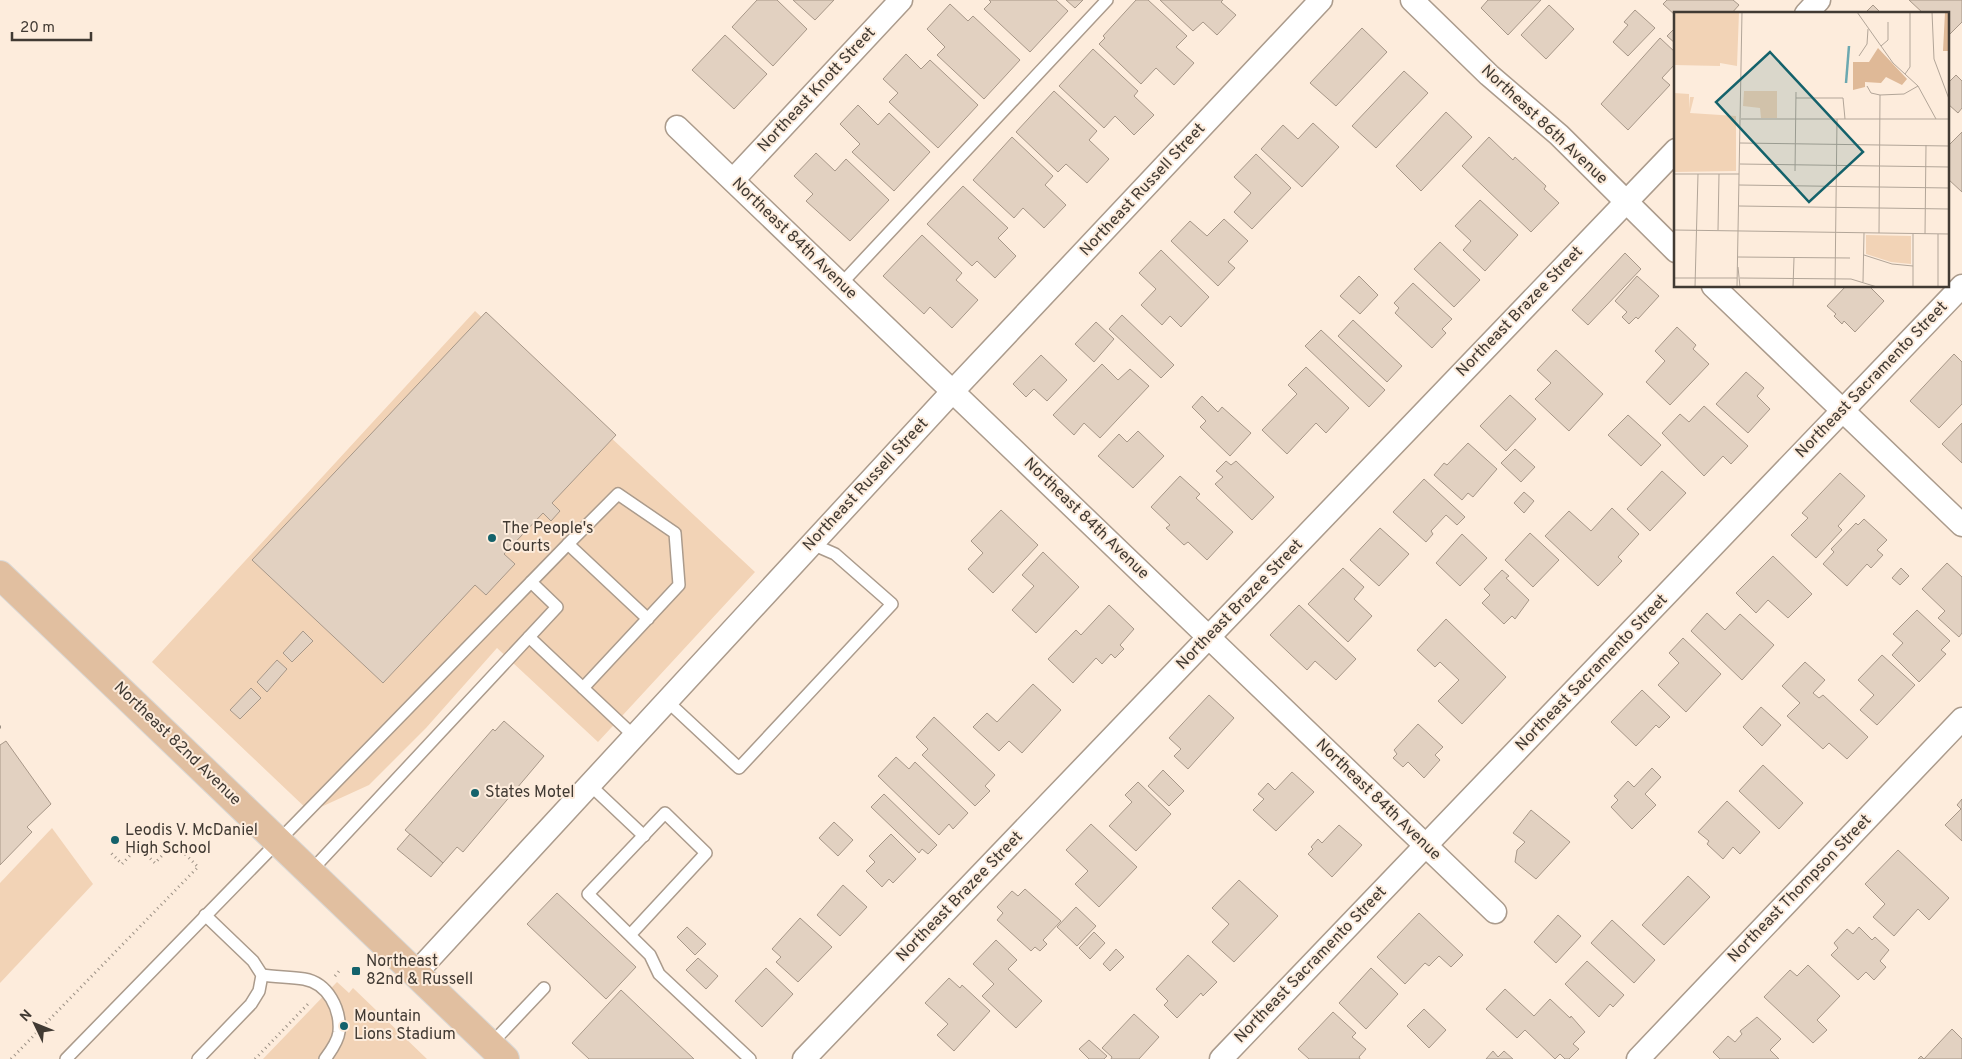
<svg xmlns="http://www.w3.org/2000/svg" width="1962" height="1059" viewBox="0 0 1962 1059" font-family="Overpass,sans-serif">
<style>
.green{fill:#f2d3b6}
.building{fill:#e2d1c1;stroke:#a79788}
.lines{fill:none;stroke-linecap:round;stroke-linejoin:round}
.service-casing{stroke:#ab9b8c;stroke-width:14}
.minor-casing{stroke:#ab9b8c;stroke-width:25}
.primary-casing{stroke:#d9d8d6;stroke-width:30}
.path{stroke:#9b9084;stroke-width:3;stroke-dasharray:1 4;stroke-linecap:butt}
.service{stroke:#fff;stroke-width:11}
.minor{stroke:#fff;stroke-width:22}
.primary{stroke:#e1bfa0;stroke-width:28}
.poi-dot{fill:#14626b;stroke:#fdecdc;stroke-width:2}
.labels{text-anchor:middle;dominant-baseline:central;stroke-width:4;stroke-linejoin:round;paint-order:stroke}
.street-label{font-size:16px;fill:#413a33;stroke:#fdecdc}
.poi-label{font-size:16px;fill:#413a33;stroke:#fdecdc;text-anchor:start}
.inset-river{fill:none;stroke:#6ba8b0;stroke-width:2.5}
.inset-road{fill:none;stroke:#b2a598;stroke-width:1}
.view{fill:#14626b;fill-opacity:0.15;stroke:#14626b;stroke-width:2.5}
.inset-edge{fill:none;stroke:#413a33;stroke-width:2.5}
</style>
<rect width="100%" height="100%" fill="#fdecdc"/>
<g class="green">
<polygon points="475,311 755,572 598,742 497,648 426,728 369,785 310,812 152,662"/>
<polygon points="52,828 93,884 0,983 0,883"/>
<polygon points="337,982 349,993 353,988 427,1059 263,1059"/>
</g>
<g class="building">
<polygon points="757,0 777,0 807,29 773,66 732,27"/>
<polygon points="793,0 834,0 815,20"/>
<polygon points="989,0 1056,0 1068,11 1030,52 984,9 991,2"/>
<polygon points="1066,0 1083,0 1075,8"/>
<polygon points="1136,0 1148,0 1187,36 1176,47 1194,63 1174,85 1156,68 1141,84 1099,44 1105,38 1103,36"/>
<polygon points="1160,0 1223,0 1221,2 1236,15 1217,35 1203,22 1193,31"/>
<polygon points="1488,0 1541,0 1508,35 1481,8"/>
<polygon points="1667,0 1733,0 1739,5 1731,14 1676,14 1676,16 1663,4"/>
<polygon points="1909,0 1962,0 1962,22 1948,36 1948,14 1924,14"/>
<polygon points="950,4 968,21 973,16 1020,60 984,99 937,55 945,47 927,29"/>
<polygon points="1549,5 1574,29 1546,59 1521,35"/>
<polygon points="1873,5 1882,14 1864,14"/>
<polygon points="1635,10 1655,28 1628,56 1613,42 1628,25 1624,22"/>
<polygon points="1676,27 1676,44 1667,36"/>
<polygon points="1362,28 1387,52 1336,106 1310,83"/>
<polygon points="725,35 767,74 734,109 692,70"/>
<polygon points="1660,38 1676,53 1676,63 1662,78 1670,85 1628,130 1601,104"/>
<polygon points="1093,49 1138,91 1134,96 1154,115 1134,135 1115,116 1104,128 1059,86"/>
<polygon points="906,54 921,69 930,60 978,105 938,148 889,102 898,93 883,79"/>
<polygon points="1404,71 1428,93 1376,148 1352,126"/>
<polygon points="1956,75 1962,81 1962,108 1958,113 1948,104 1948,83"/>
<polygon points="1054,91 1097,131 1089,140 1109,159 1087,183 1066,164 1058,172 1016,132"/>
<polygon points="858,105 878,125 889,113 930,152 894,191 852,152 860,144 840,124"/>
<polygon points="1446,112 1472,137 1421,191 1396,166"/>
<polygon points="1313,123 1339,147 1302,187 1261,149 1283,125 1298,139"/>
<polygon points="1962,132 1962,192 1948,179 1948,146"/>
<polygon points="1012,137 1053,176 1045,185 1066,205 1044,228 1023,208 1014,218 973,180"/>
<polygon points="1489,137 1513,160 1515,157 1546,186 1544,189 1559,203 1531,232 1462,166"/>
<polygon points="816,153 835,171 846,159 889,200 850,241 806,201 813,194 794,176"/>
<polygon points="1256,154 1291,188 1252,229 1234,212 1251,193 1234,177"/>
<polygon points="963,186 1008,228 998,238 1016,256 995,278 977,261 972,266 927,224"/>
<polygon points="1480,200 1518,235 1485,271 1463,250 1471,241 1455,226"/>
<polygon points="1224,219 1248,241 1228,262 1235,268 1218,286 1171,241 1190,221 1207,236"/>
<polygon points="922,235 962,273 956,280 978,300 952,328 930,307 924,314 883,276"/>
<polygon points="1440,242 1480,280 1454,307 1414,269"/>
<polygon points="1161,250 1209,297 1181,327 1170,316 1162,325 1141,305 1156,289 1139,273"/>
<polygon points="1625,253 1641,269 1588,325 1572,310"/>
<polygon points="1359,276 1378,295 1360,314 1340,296"/>
<polygon points="1637,276 1659,296 1638,319 1636,317 1629,324 1622,317 1627,312 1615,301"/>
<polygon points="1413,283 1452,319 1442,329 1446,333 1432,348 1395,313 1399,308 1394,303"/>
<polygon points="1846,286 1869,286 1884,301 1855,332 1844,321 1842,324 1834,316 1836,314 1827,306"/>
<polygon points="486,312 616,435 552,503 560,511 551,521 543,513 504,554 515,564 486,595 475,585 383,683 252,560"/>
<polygon points="1122,315 1174,365 1161,378 1109,329"/>
<polygon points="1353,320 1402,366 1387,382 1338,336"/>
<polygon points="1096,322 1114,339 1094,362 1075,344"/>
<polygon points="1677,327 1696,345 1693,349 1709,364 1670,405 1646,382 1665,361 1655,351"/>
<polygon points="1321,330 1385,390 1369,407 1305,346"/>
<polygon points="1556,350 1603,394 1569,431 1535,399 1551,383 1537,370"/>
<polygon points="1954,354 1962,362 1962,404 1939,428 1910,401"/>
<polygon points="1041,355 1067,380 1047,401 1034,389 1026,397 1013,384"/>
<polygon points="1102,364 1118,380 1130,369 1149,386 1100,438 1084,423 1074,435 1053,415"/>
<polygon points="1306,367 1349,408 1326,433 1316,423 1287,454 1262,430 1297,394 1288,385"/>
<polygon points="1746,372 1764,388 1757,396 1770,409 1748,433 1716,404"/>
<polygon points="1510,395 1536,419 1506,451 1480,426"/>
<polygon points="1202,396 1218,412 1222,407 1251,433 1230,456 1200,427 1206,421 1192,407"/>
<polygon points="1704,406 1748,446 1731,464 1723,456 1704,476 1662,433 1680,414 1689,422"/>
<polygon points="1628,415 1661,445 1641,466 1608,435"/>
<polygon points="1962,423 1962,463 1942,444"/>
<polygon points="1138,431 1164,456 1133,488 1098,456 1119,434 1127,442"/>
<polygon points="1468,443 1497,469 1473,497 1468,493 1462,500 1434,475 1444,463 1447,465"/>
<polygon points="1515,449 1535,467 1521,482 1501,463"/>
<polygon points="1226,461 1231,465 1236,461 1274,497 1252,520 1215,484 1223,477 1216,471"/>
<polygon points="1662,471 1686,493 1650,531 1627,509"/>
<polygon points="1840,473 1865,496 1838,526 1842,530 1816,558 1791,535 1808,518 1802,513"/>
<polygon points="1180,476 1200,494 1196,498 1233,532 1207,560 1188,542 1184,545 1166,528 1170,525 1151,507"/>
<polygon points="1424,479 1465,517 1457,525 1446,515 1431,531 1433,534 1426,542 1393,512"/>
<polygon points="1524,492 1534,501 1524,513 1514,503"/>
<polygon points="1612,508 1639,534 1618,557 1622,561 1598,586 1545,536 1569,511 1591,531"/>
<polygon points="1001,510 1038,545 993,593 968,569 983,553 971,541"/>
<polygon points="1864,519 1887,540 1877,550 1883,555 1871,568 1867,564 1847,586 1823,564 1834,552 1831,549 1856,523 1858,525"/>
<polygon points="1380,528 1409,554 1379,586 1350,560"/>
<polygon points="1530,533 1559,560 1533,587 1505,560"/>
<polygon points="1462,534 1487,558 1460,586 1436,563"/>
<polygon points="1043,552 1079,587 1036,633 1012,610 1034,586 1022,575"/>
<polygon points="1773,556 1812,594 1788,618 1768,600 1756,613 1736,593"/>
<polygon points="1947,563 1962,577 1962,633 1959,637 1938,618 1945,611 1922,589"/>
<polygon points="1343,568 1364,587 1354,599 1372,616 1348,642 1308,604"/>
<polygon points="1901,568 1909,576 1900,585 1892,578"/>
<polygon points="1502,570 1509,576 1506,578 1529,600 1515,619 1512,616 1504,624 1482,603 1490,595 1484,589"/>
<polygon points="1109,605 1134,629 1120,645 1124,649 1115,658 1111,654 1102,664 1096,658 1073,683 1048,659 1076,630 1081,635"/>
<polygon points="1299,605 1356,659 1336,680 1315,661 1307,670 1270,635"/>
<polygon points="1917,610 1950,641 1941,650 1946,654 1919,682 1892,655 1903,643 1893,634"/>
<polygon points="1707,613 1725,630 1740,614 1774,645 1742,680 1691,631"/>
<polygon points="1446,619 1506,677 1462,724 1438,701 1459,680 1440,662 1435,667 1417,650"/>
<polygon points="303,631 313,641 292,662 283,653"/>
<polygon points="1683,638 1721,674 1686,712 1658,685 1679,663 1669,653"/>
<polygon points="1882,655 1915,685 1877,725 1860,710 1874,695 1858,680"/>
<polygon points="277,660 287,669 267,692 257,682"/>
<polygon points="1805,662 1825,680 1813,693 1819,698 1823,695 1868,737 1847,759 1829,743 1823,749 1787,716 1800,703 1782,686"/>
<polygon points="1033,684 1061,710 1022,753 1009,741 999,751 973,727 987,713 997,722"/>
<polygon points="251,688 261,698 240,719 230,710"/>
<polygon points="1642,690 1670,717 1659,728 1656,725 1636,746 1611,722"/>
<polygon points="1209,695 1234,718 1188,769 1174,756 1181,749 1169,738"/>
<polygon points="1761,707 1781,725 1762,746 1743,727"/>
<polygon points="934,717 995,775 985,786 990,791 975,806 922,755 928,749 916,737"/>
<polygon points="504,721 544,756 463,852 457,847 443,863 405,830 493,729 495,731"/>
<polygon points="1418,724 1443,747 1435,755 1440,760 1424,778 1408,762 1403,767 1393,758 1397,754 1394,750"/>
<polygon points="6,741 51,804 27,827 32,832 0,865 0,745"/>
<polygon points="896,757 909,769 915,762 968,813 953,829 949,824 939,835 878,776"/>
<polygon points="1763,765 1803,803 1779,829 1739,791"/>
<polygon points="1652,768 1661,777 1645,794 1656,805 1632,829 1611,807 1618,800 1614,796 1628,781 1634,787"/>
<polygon points="1163,770 1184,791 1169,806 1148,786"/>
<polygon points="1292,772 1314,792 1276,831 1253,810 1264,799 1258,794 1268,783 1275,790"/>
<polygon points="1138,782 1171,814 1136,851 1109,826 1132,802 1125,795"/>
<polygon points="884,794 937,845 928,854 922,849 919,853 871,807"/>
<polygon points="1962,799 1962,841 1945,825 1961,809 1957,805"/>
<polygon points="1727,801 1760,832 1740,854 1733,847 1723,859 1707,844 1709,841 1698,832"/>
<polygon points="1531,810 1570,842 1536,879 1515,862 1517,850 1525,842 1513,833"/>
<polygon points="834,822 853,840 838,856 819,838"/>
<polygon points="1091,824 1137,867 1099,907 1075,884 1088,871 1066,850"/>
<polygon points="1339,825 1362,845 1332,877 1308,854 1313,849 1311,847 1318,839 1322,843"/>
<polygon points="410,834 443,863 431,877 397,849"/>
<polygon points="891,834 916,859 893,883 889,879 882,887 866,871 875,862 869,856"/>
<polygon points="1898,850 1949,898 1929,920 1918,909 1894,936 1873,917 1885,904 1865,884"/>
<polygon points="1688,876 1710,897 1664,945 1642,925"/>
<polygon points="1239,880 1278,916 1234,962 1212,942 1229,924 1212,908"/>
<polygon points="843,885 867,907 840,936 817,915"/>
<polygon points="1025,889 1061,921 1043,940 1047,944 1040,951 1035,947 1031,951 997,920 1003,913 997,907 1012,891 1018,896"/>
<polygon points="557,893 636,967 606,999 527,924"/>
<polygon points="1076,907 1096,926 1077,946 1057,927"/>
<polygon points="1419,913 1463,955 1451,967 1439,956 1429,966 1425,963 1405,984 1377,957"/>
<polygon points="1558,915 1581,936 1556,963 1534,942"/>
<polygon points="800,918 832,947 798,982 776,962 781,957 772,949"/>
<polygon points="1612,920 1655,960 1634,983 1591,943"/>
<polygon points="687,927 706,944 695,955 677,937"/>
<polygon points="1859,927 1872,940 1875,937 1889,950 1880,961 1886,967 1874,980 1866,972 1858,980 1831,955 1838,948 1834,943 1847,929 1853,934"/>
<polygon points="1094,932 1105,943 1090,959 1079,948"/>
<polygon points="996,940 1017,960 1008,969 1042,1001 1016,1028 982,996 994,984 973,964"/>
<polygon points="1116,949 1124,957 1110,971 1103,964"/>
<polygon points="1188,955 1217,982 1203,996 1201,993 1177,1018 1164,1005 1168,1001 1156,989"/>
<polygon points="698,958 718,976 706,989 686,970"/>
<polygon points="1587,961 1624,995 1613,1007 1610,1004 1599,1017 1565,984"/>
<polygon points="1808,965 1840,996 1817,1020 1827,1030 1813,1043 1764,997 1790,970 1797,976"/>
<polygon points="766,968 793,994 762,1027 735,1001"/>
<polygon points="1371,968 1398,994 1366,1029 1339,1003"/>
<polygon points="949,978 960,988 962,985 990,1011 954,1051 937,1035 948,1024 925,1003"/>
<polygon points="1505,989 1534,1016 1550,999 1570,1018 1571,1016 1585,1032 1573,1044 1579,1049 1569,1059 1565,1059 1560,1054 1555,1059 1525,1030 1517,1038 1486,1009"/>
<polygon points="621,990 694,1059 589,1059 572,1043"/>
<polygon points="1424,1009 1446,1030 1429,1048 1407,1026"/>
<polygon points="1333,1012 1356,1033 1352,1037 1366,1049 1359,1057 1360,1059 1309,1059 1298,1049"/>
<polygon points="1134,1014 1159,1037 1139,1059 1111,1059 1112,1057 1102,1048"/>
<polygon points="1757,1017 1781,1039 1770,1050 1779,1059 1720,1059 1713,1052 1728,1036 1735,1042 1742,1034 1740,1031"/>
<polygon points="1952,1029 1962,1039 1962,1059 1918,1059 1921,1056 1924,1059"/>
<polygon points="1089,1040 1107,1056 1104,1059 1089,1059 1079,1049"/>
<polygon points="1493,1051 1498,1057 1504,1051 1513,1059 1486,1059"/>
</g>
<g class="lines">
<defs>
<g id="service">
<polyline points="841,284 1107,0"/>
<polyline points="529,637 583,688"/>
<polyline points="667,701 739,768 892,604 835,554 812,544"/>
<polyline points="634,736 583,688 679,585 675,533 618,494 568,544 648,619"/>
<polyline points="590,785 644,836"/>
<polyline points="310,872 557,607 531,582 568,544"/>
<polyline points="630,935 706,853 665,813 588,894 650,955 659,974 750,1059"/>
<path d="M262,975C275,977 290,977 304,979C328,983 341,1009 339,1032C338,1041 331,1051 325,1059"/>
<polyline points="490,1045 544,988"/>
<polyline points="66,1059 531,582"/>
<polyline points="198,1059 251,1004 259,991 262,975 253,961 205,915"/>
</g>
<g id="minor">
<polyline points="1412,0 1489,75 1559,135 1676,251"/>
<polyline points="1806,14 1819,0"/>
<polyline points="677,127 1495,912"/>
<polyline points="733,180 901,0"/>
<polyline points="1713,286 1962,525"/>
<polyline points="416,973 953,391 1321,0"/>
<polyline points="804,1059 1676,150"/>
<polyline points="1221,1059 1962,286"/>
<polyline points="1638,1059 1962,719"/>
</g>
<polyline id="primary" points="0,575 505,1059"/>
</defs>
<use href="#service" class="service-casing"/>
<use href="#minor" class="minor-casing"/>
<use href="#primary" class="primary-casing"/>
<g class="path">
<polyline points="0,727 1,727"/>
<polyline points="335,976 340,970"/>
<polyline points="11,1059 198,867 174,843 155,863 138,847 122,864 111,853"/>
<polyline points="255,1059 310,1002"/>
</g>
<use href="#service" class="service"/>
<use href="#minor" class="minor"/>
<use href="#primary" class="primary"/>
</g>
<g class="poi-dot">
<circle cx="492" cy="538" r="5"/>
<circle cx="475" cy="793" r="5"/>
<circle cx="115" cy="840" r="5"/>
<rect x="351" y="966" width="10" height="10" rx="2.5"/>
<circle cx="344" cy="1026" r="5"/>
</g>
<g class="labels">
<g class="street-label">
<text transform="translate(817 90) rotate(-47)">Northeast Knott Street</text>
<text transform="translate(1544 125) rotate(43)">Northeast 86th Avenue</text>
<text transform="translate(1143 190) rotate(-47)">Northeast Russell Street</text>
<text transform="translate(794 239) rotate(44)">Northeast 84th Avenue</text>
<text transform="translate(1520 312) rotate(-46)">Northeast Brazee Street</text>
<text transform="translate(1872 380) rotate(-46)">Northeast Sacramento Street</text>
<text transform="translate(866 485) rotate(-47)">Northeast Russell Street</text>
<text transform="translate(1086 519) rotate(44)">Northeast 84th Avenue</text>
<text transform="translate(1240 605) rotate(-46)">Northeast Brazee Street</text>
<text transform="translate(1592 673) rotate(-46)">Northeast Sacramento Street</text>
<text transform="translate(177 744) rotate(44)">Northeast 82nd Avenue</text>
<text transform="translate(1378 800) rotate(44)">Northeast 84th Avenue</text>
<text transform="translate(1800 889) rotate(-46)">Northeast Thompson Street</text>
<text transform="translate(960 897) rotate(-46)">Northeast Brazee Street</text>
<text transform="translate(1311 965) rotate(-46)">Northeast Sacramento Street</text>
</g>
<g class="poi-label">
<text x="502" y="529">The People's<tspan x="502" dy="18">Courts</tspan></text>
<text x="485" y="793">States Motel</text>
<text x="125" y="831">Leodis V. McDaniel<tspan x="125" dy="18">High School</tspan></text>
<text x="366" y="962">Northeast<tspan x="366" dy="18">82nd &amp; Russell</tspan></text>
<text x="354" y="1017">Mountain<tspan x="354" dy="18">Lions Stadium</tspan></text>
</g>
</g>
<g transform="translate(1674 12)">
<rect width="275" height="275" fill="#fdecdc"/>
<path d="M0,0H65L63,54L46,51V54L0,53ZM70,79H103V106H87L86,96L69,94ZM0,81L15,82V97L16,85H20L16,101L62,104V159L0,160ZM192,223L237,224V252L217,250L192,242Z" fill="#f2d3b6"/>
<path d="M271,0H275V39H269ZM204,36L233,67L228,73L212,65L207,71L191,70V75L179,78V50H195Z" fill="#dfb997"/>
<path class="inset-river" d="M172,71L175,34"/>
<path class="inset-road" d="M183,0L219,51L244,74L262,107M258,0L260,47L275,87M207,34L214,28V10M185,44L193,32L194,17M231,62L236,55V0M193,74L197,81L206,83L230,82L244,74M122,86H169L171,107M67,107H275M66,131L275,134M66,152L275,155M121,159L122,80M0,162H65M65,173L275,176M65,194L275,197M0,218L275,222M44,218L45,162M205,221L206,83M239,222V275M251,222L252,133M190,243L218,252L239,254M64,245L176,246M64,255L66,275M0,266H63M66,266L177,267L203,275M189,270L190,221M21,275L24,162M63,275L68,0M119,275L120,246M161,275L163,107M264,275V222"/>
<path class="view" d="M96,40L189,140L135,190L42,90Z"/>
<rect width="275" height="275" class="inset-edge"/>
</g>
<g transform="translate(35 1024) rotate(313)" stroke="#fdecdc" stroke-width="4" paint-order="stroke">
<path d="M0-4L9 19L0 12L-9 19Z" fill="#413a33"/>
<text y="-8" font-size="14" font-weight="bold" text-anchor="middle" fill="#413a33">N</text>
</g>
<path d="M12 32v8h79v-8" fill="none" stroke="#413a33" stroke-width="2.5"/>
<text x="20" y="32" font-size="15" fill="#413a33" stroke="#fdecdc" stroke-width="4" paint-order="stroke">20 m</text>
</svg>
